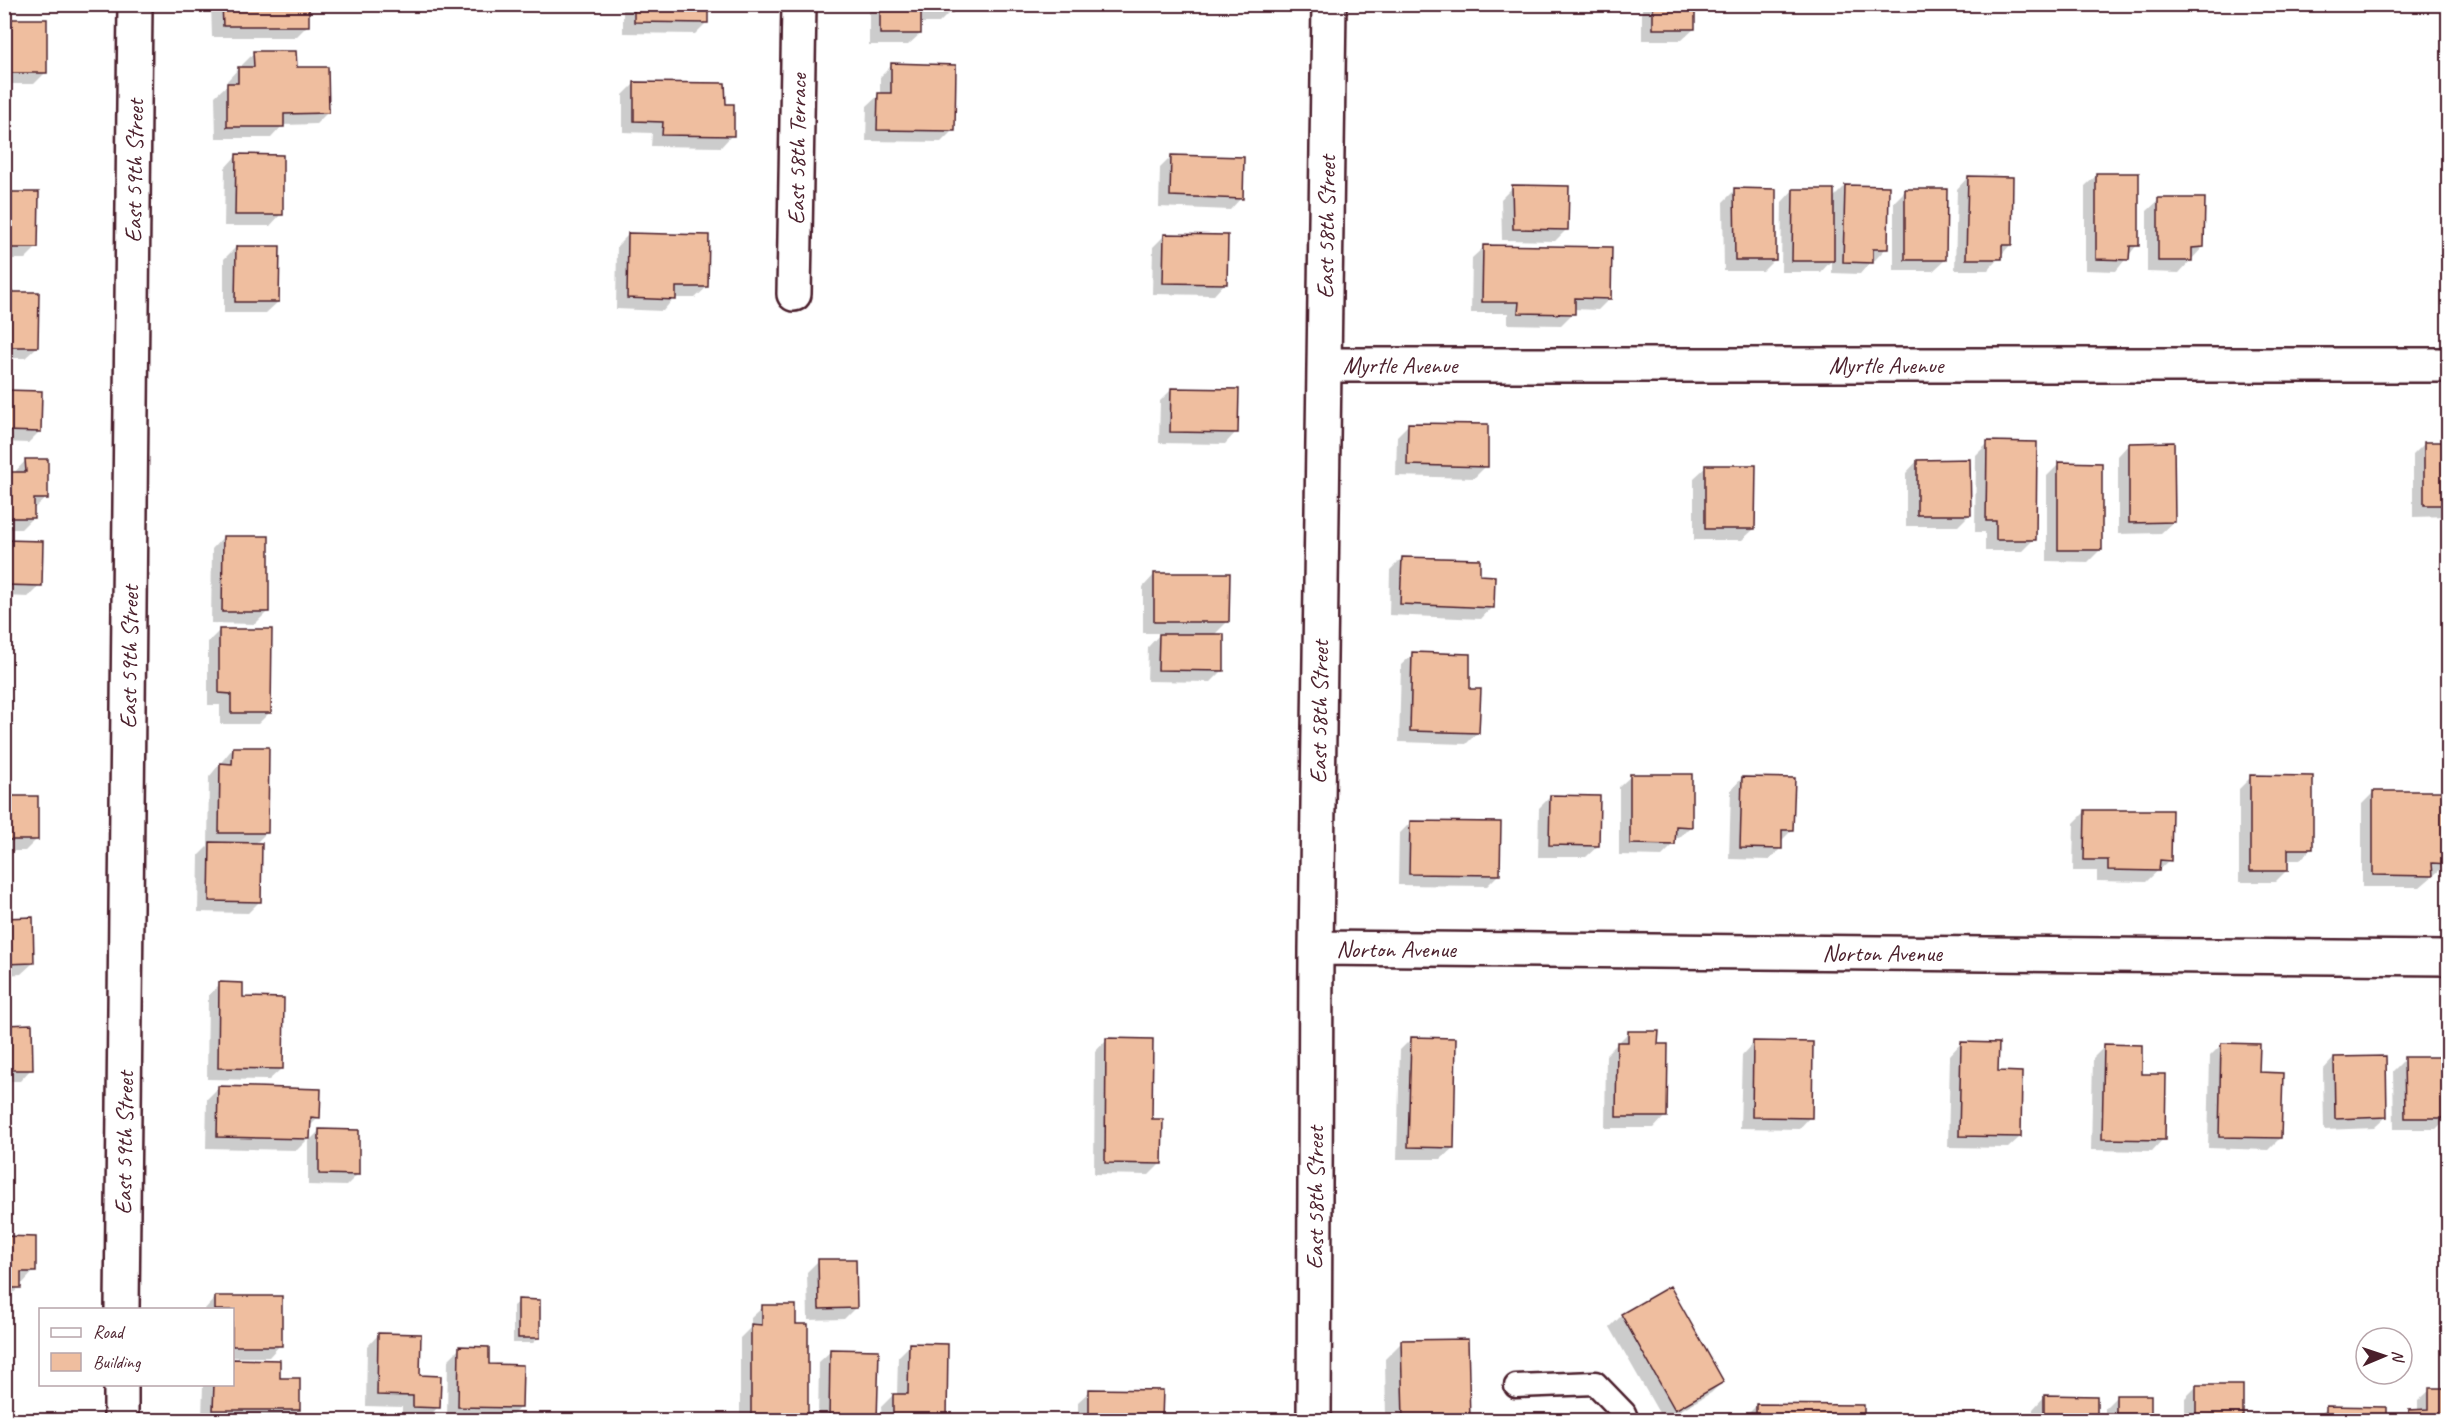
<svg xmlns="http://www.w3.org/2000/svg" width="2453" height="1425" viewBox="0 0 2453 1425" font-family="Caveat,sans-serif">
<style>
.shadow{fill:#0003}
.building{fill:#efbe9f;stroke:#4a1f2b;stroke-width:1.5}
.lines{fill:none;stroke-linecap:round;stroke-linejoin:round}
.lane-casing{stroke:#4a1f2b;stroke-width:27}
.street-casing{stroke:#4a1f2b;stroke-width:38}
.lane{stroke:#fff;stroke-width:22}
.street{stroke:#fff;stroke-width:33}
.labels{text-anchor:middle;stroke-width:5;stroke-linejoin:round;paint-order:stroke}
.street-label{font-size:24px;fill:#4a1f2b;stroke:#fff}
</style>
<rect width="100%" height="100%" fill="#fff"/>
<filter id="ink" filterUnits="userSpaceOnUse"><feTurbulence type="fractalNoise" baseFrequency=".0167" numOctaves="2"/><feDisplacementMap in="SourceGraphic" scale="12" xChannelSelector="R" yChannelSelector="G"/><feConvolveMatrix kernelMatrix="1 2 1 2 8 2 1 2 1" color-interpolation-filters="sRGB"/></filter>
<g filter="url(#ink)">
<path class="shadow" d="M4 4H26L4 6Z
M211 4H308V25L296 37H212Z
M623 4H707V22L695 34 623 33Z
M869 4H950V12L939 23H920V34L908 45H869Z
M1642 4H1694V29L1682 40H1642Z
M4 21 46 72 34 84H4Z
M254 53 295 69 328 112 316 124 283 125 271 138H216L215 96 227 85V81L238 69H242V65Z
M892 65 953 130 941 142 866 141 867 106 880 94V77Z
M635 83 724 105 732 135 721 147 651 146 652 133 623 132V95Z
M236 156 281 214 270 226H224L225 168Z
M1172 156 1241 198 1230 210 1159 207 1160 168Z
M2097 175 2137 245 2116 271 2085 270V186Z
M1968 177 2011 244 1988 270H1955L1957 189Z
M1845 186 1886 248 1875 260H1872L1860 274 1832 273V260L1821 272H1781L1782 202 1793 190 1832 199Z
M1513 187 1567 229 1555 241 1502 240 1501 199Z
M1735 190 1775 259 1763 271H1724L1723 202Z
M1906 190 1945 260 1933 271H1894V202Z
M4 194 37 247 25 259H4Z
M2159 200 2203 247 2179 273 2147 272V211Z
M628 235 707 287 695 298H674L663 311 616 309 617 246Z
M1165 235 1225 283 1214 295 1152 294 1153 247Z
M236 247 278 302 266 313H224V259Z
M1484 247 1610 298 1598 310 1573 309V313L1561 325 1507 324 1508 313H1471L1472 258Z
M4 293 37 347 25 358H4Z
M1172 389 1236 432 1225 444 1159 443 1160 401Z
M4 392 40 431 28 443 4 442Z
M1409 424 1486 466 1474 478 1396 476 1397 436Z
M1988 443 2034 539 2022 551H1985V532H1975L1976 455Z
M2129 444 2173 522 2161 533 2118 534V456Z
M2424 444H2448V516L2413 517V455Z
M26 460 46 498 32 510V518L21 529H4V473H14Z
M1917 461 1970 514 1958 526H1906V473Z
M2059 464 2100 550 2088 562 2047 561V476Z
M1706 467 1754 529 1742 540H1694V478Z
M223 537 267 612 255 624 211 623 212 549Z
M4 541 40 585 28 597 4 596Z
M1402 558 1478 577 1492 607 1481 619 1389 615 1390 570Z
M1154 575 1228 621 1213 636 1222 671 1211 682 1147 681 1148 647 1161 633H1143V587Z
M220 630 270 712 258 724H220V705H208V642Z
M1413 654 1468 691 1478 732 1466 744 1399 742 1401 665Z
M233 748 266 833 255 844 260 901 248 913 198 912 199 855 208 846 209 777Z
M1631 776 1691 826 1679 838H1674V844L1662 856 1619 855V787Z
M2251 777 2312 848 2300 860H2287V870L2275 882H2239V789Z
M1742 778 1792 830 1781 841V848L1769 860 1729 859 1731 790Z
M2374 792H2448V863L2420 887H2362V804Z
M1551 796 1598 846 1586 857H1538L1539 808Z
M4 798 36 840 25 851H4Z
M2086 811 2169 860 2146 882 2097 881V871H2073L2074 823Z
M1411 822 1498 875 1487 886 1398 885 1399 834Z
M4 919 33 963 21 974 4 975Z
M220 984 241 998 281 1069 269 1080 207 1079 208 996Z
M4 1026 31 1069 20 1081H4Z
M1629 1032 1657 1045 1665 1116 1654 1128H1605L1606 1055Z
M1412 1038 1453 1148 1441 1159H1397L1400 1050Z
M1106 1040 1150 1120 1161 1163 1149 1175 1094 1174 1095 1052Z
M1753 1043 1810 1117 1799 1129 1740 1128 1742 1055Z
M1961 1043 1997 1073 2020 1137 2008 1148 1948 1147 1950 1055Z
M2222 1044 2257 1074 2280 1138 2268 1150 2208 1148 2210 1056Z
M2105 1046 2141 1075 2163 1139 2152 1151 2091 1150 2093 1058Z
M2334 1058 2386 1117 2374 1128 2324 1130 2323 1070Z
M2405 1059 2448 1117 2436 1129H2394L2393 1071Z
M219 1087 319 1117 309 1127 308 1141V1139L297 1150 206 1148 207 1099Z
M320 1130 358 1174 346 1186 308 1185V1142Z
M4 1238 34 1271 23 1283H19V1287L8 1299H4Z
M819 1260 855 1308 844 1319 808 1320 807 1272Z
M216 1297H280V1345L269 1357H232V1310H204Z
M519 1301 538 1338 533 1343H513V1306Z
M763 1307 795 1326H807L806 1420H740V1338L751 1327V1318Z
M1622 1315 1722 1382 1711 1393 1663 1420 1610 1327Z
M378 1335 419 1377 438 1407 427 1419 402 1418V1407L366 1406 367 1347Z
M1467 1340 1469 1420H1386L1385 1359 1402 1342Z
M910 1345H947L946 1420H882L881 1407 893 1395H897L898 1357Z
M460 1348 487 1366 520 1407 509 1419 447 1418 448 1360Z
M831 1351 878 1352 876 1420H818L819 1362Z
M279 1380 298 1410 287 1420H202L203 1384H232Z
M2197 1386H2241V1420H2185V1398Z
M2448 1389V1420H2401L2410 1411H2418V1401L2430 1390Z
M1090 1391 1161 1392V1420H1078V1402Z
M2117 1396 2149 1418H2170V1420H2105V1408Z
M2044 1397H2095V1420H2033V1409Z
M1757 1405 1862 1406V1420H1745V1417Z
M2327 1408H2385V1420H2315Z"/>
<path class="building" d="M222 4H309V26H223Z
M634 4H708V23L634 22Z
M880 4H952V12H921V34H880Z
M1653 4H1695V29H1653Z
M4 19H47V73H4Z
M253 51H296L297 67H328L329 113 284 114V127H227V83H238V67H254Z
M891 63 956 65 955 131 877 130 878 93H891Z
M634 82 725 83 726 104H734V136L662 135 663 122 634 121Z
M236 154 283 155V215H235Z
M1171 155 1244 157 1243 199 1170 196Z
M2096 173H2139V246H2130L2129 260 2096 259Z
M1968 176 2013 177 2012 245H2002V259H1966Z
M1512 185 1569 186 1568 230 1513 229Z
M1845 185 1889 186 1888 249H1873V263L1843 262Z
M1734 188 1776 189V260H1735Z
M1793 189H1834V261H1792Z
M1905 189H1947L1946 260H1905Z
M4 192H39L38 248H4Z
M2158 198H2205L2204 247 2192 248V261H2158Z
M628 233 709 235 708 287H676V300L627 298Z
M1164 234 1228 235 1227 284 1163 283Z
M1483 245 1612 247 1611 299 1575 298V314L1518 313 1519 302H1482Z
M236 246H280L279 302H235Z
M4 292H39L38 347H4Z
M1171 388 1239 389 1238 433 1170 432Z
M4 390 42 391 41 432 4 431Z
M1408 423 1488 424V467L1407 465Z
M1987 441 2037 442 2036 540H1996V521H1986Z
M2174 442 2175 522 2129 523V443Z
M2424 442H2448V505H2424Z
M25 459H48V499H34V518H4V472H26Z
M1970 459 1971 515H1917V460Z
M2058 462 2102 463V550H2058Z
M1705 465H1756L1755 529H1705Z
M223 536H269V612H222Z
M4 540 43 541 42 586 4 585Z
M1402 557 1480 559V575L1495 576 1494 608 1400 604Z
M1154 573H1230L1229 622H1154Z
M219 629H272L271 713H231V694L219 693Z
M1159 634H1224V671L1158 670Z
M1412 652 1470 654V689H1481L1479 733 1410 731Z
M233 747H269L268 833H219L220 763 232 764Z
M1630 774H1692V827L1676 826 1675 845 1630 844Z
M2250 775 2313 776V849H2288V871H2250Z
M1742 777 1795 778 1793 830H1782V849L1740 848Z
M2373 791H2448V864L2432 863 2433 876 2373 875Z
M1550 795 1600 796 1599 846 1549 845Z
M4 796H38V840H4Z
M2085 810H2172L2171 861 2160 860 2159 871 2108 870V860H2084Z
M1410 821 1501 822 1500 875 1409 874Z
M210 842 262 843 261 902 209 901Z
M33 917 34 963 4 964V918Z
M219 982 243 983V997L284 998 283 1069 218 1068Z
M32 1024 33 1070H4V1025Z
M1628 1031H1659L1658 1044H1668L1667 1117H1616L1617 1042H1628Z
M1411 1037 1456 1038 1454 1148 1408 1147Z
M1106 1038 1153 1039 1152 1119H1163L1162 1164 1105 1163Z
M1753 1041 1813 1042 1812 1118 1752 1117Z
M1961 1042 1999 1043 1998 1071 2022 1072 2021 1137 1959 1136Z
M2221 1043 2260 1044 2259 1072 2283 1073 2281 1138 2219 1137Z
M2104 1044 2142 1045V1074H2166L2165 1140 2102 1139Z
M2386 1056 2387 1117 2335 1119 2334 1057Z
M2404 1057H2448V1118H2405Z
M218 1086 321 1089 320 1118 311 1117 310 1139 217 1137Z
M319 1129 359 1130V1175L319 1174Z
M4 1236 36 1237V1272H21V1288H4Z
M818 1259H856L857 1308 819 1309Z
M1670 1286 1724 1382 1675 1410 1621 1314Z
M215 1296H282V1346H232V1310H215Z
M518 1299 540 1300V1338H518Z
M762 1305H796V1324H808V1420H751V1324L762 1325Z
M378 1333 421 1334 420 1375 441 1376 440 1408 413 1407V1396L377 1395Z
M1468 1339 1470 1420H1403L1401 1340Z
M909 1343 948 1344 947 1420H893V1394H908Z
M459 1346 489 1347V1364L523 1365 522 1408 458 1407Z
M830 1349 879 1350 877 1420H829Z
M232 1359 280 1360V1378H300V1410H213L214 1384H232Z
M2196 1385H2243V1420H2196Z
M2429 1388H2448V1420H2410L2409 1410 2429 1409Z
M1089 1389 1163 1390 1162 1420H1089Z
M2044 1395 2097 1396V1420H2044Z
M2116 1395H2151V1417L2172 1416V1420H2116Z
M1756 1404 1864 1405V1420H1756Z
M2326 1406 2386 1407V1420H2326Z"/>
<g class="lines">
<g class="lane-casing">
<path id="lane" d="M1516 1386 1595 1383 1624 1413 1627 1420"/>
</g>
<g class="street-casing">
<path id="street" d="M794 294 799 4
M1324 365H2448
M1316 948 2448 958
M122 1310 135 4
M121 1420V1384
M1314 1420 1316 948 1329 4"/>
</g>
<use href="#lane" class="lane"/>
<use href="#street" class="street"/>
</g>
</g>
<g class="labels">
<g class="street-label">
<text transform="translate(797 149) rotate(-89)" y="8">East 58th Terrace</text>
<text transform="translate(134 171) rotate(-89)" y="8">East 59th Street</text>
<text transform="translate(1326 227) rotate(-89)" y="8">East 58th Street</text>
<text x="1400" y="373">Myrtle Avenue</text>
<text x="1886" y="373">Myrtle Avenue</text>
<text transform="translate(129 657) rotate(-89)" y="8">East 59th Street</text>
<text transform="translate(1319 712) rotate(-89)" y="8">East 58th Street</text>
<text x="1396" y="957">Norton Avenue</text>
<text x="1882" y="961">Norton Avenue</text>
<text transform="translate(124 1143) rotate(-89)" y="8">East 59th Street</text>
<text transform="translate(1315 1198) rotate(-90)" y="8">East 58th Street</text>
</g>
</g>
<rect width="2453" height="1425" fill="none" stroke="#fff" stroke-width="24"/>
<rect x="12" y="12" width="2429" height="1401" fill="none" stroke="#4a1f2b" stroke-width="2" filter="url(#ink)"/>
<rect x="39" y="1308" width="195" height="78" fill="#ffffff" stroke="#b7a5aa" stroke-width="1.5"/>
<rect x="51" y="1328" width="30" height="9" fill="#ffffff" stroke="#b7a5aa" stroke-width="1.5"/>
<text x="93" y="1338" font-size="18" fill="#4a1f2b">Road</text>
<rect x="51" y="1353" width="30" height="18" fill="#efbe9f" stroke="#b7a5aa" stroke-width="1.5"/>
<text x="93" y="1368" font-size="18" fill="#4a1f2b">Building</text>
<g transform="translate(2384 1356) rotate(88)"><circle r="28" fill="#ffffff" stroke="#b7a5aa" stroke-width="1.5"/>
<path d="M0-4.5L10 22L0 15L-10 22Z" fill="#4a1f2b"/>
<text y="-9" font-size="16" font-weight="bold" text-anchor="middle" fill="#4a1f2b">N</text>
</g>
</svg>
